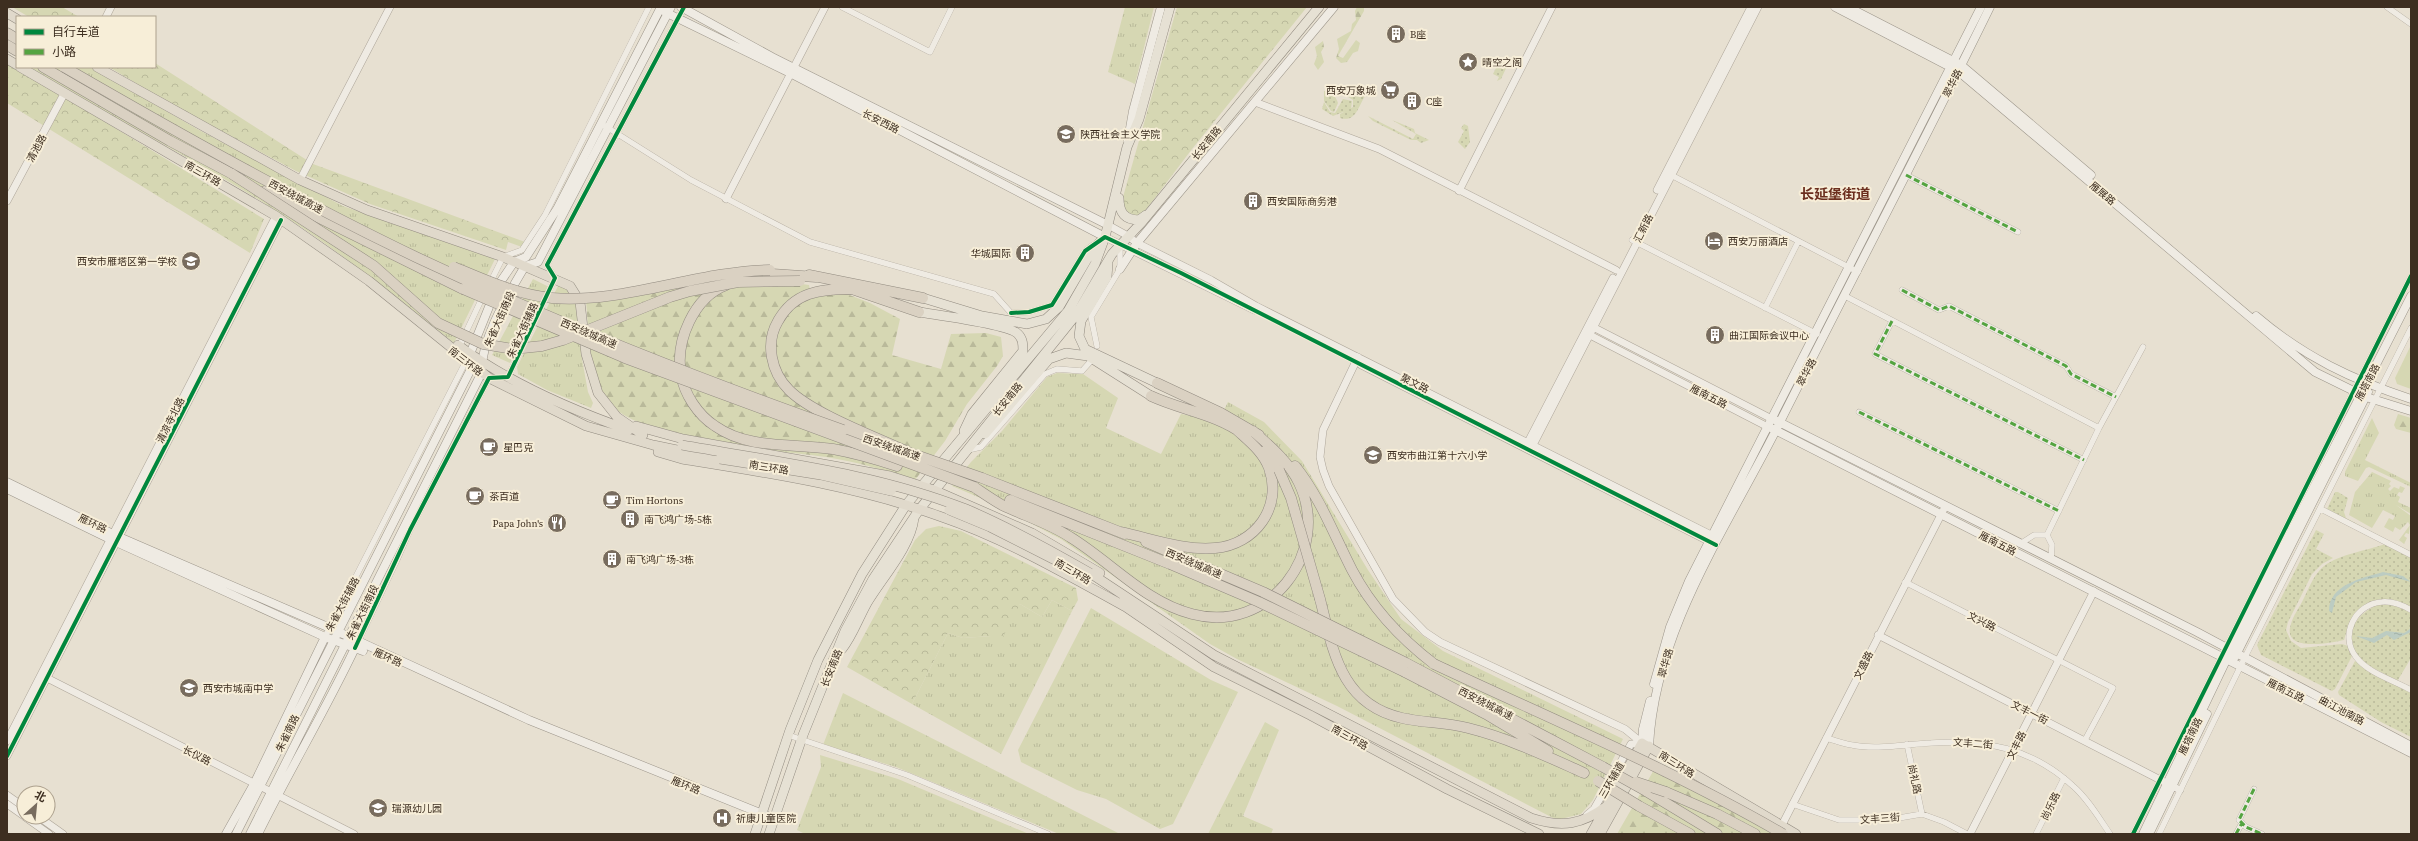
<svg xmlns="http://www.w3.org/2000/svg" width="2418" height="841" viewBox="0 0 2418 841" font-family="'Source Serif 4','Noto Sans SC',serif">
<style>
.grass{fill:url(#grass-tufts)}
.forest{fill:url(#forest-firs)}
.park{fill:url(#park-crowns)}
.garden{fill:url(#garden-dots)}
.pitch{fill:#d6d7b3}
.water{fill:url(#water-ripples)}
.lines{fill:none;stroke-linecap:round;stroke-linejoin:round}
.minor-casing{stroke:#ada599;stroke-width:6}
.tertiary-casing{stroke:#ada599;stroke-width:8}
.secondary-casing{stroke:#9c958a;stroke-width:9}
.primary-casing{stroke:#928b80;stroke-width:10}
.trunk-casing{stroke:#928b80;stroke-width:10}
.motorway-casing{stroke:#928b80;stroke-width:11}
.minor{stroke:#efebe3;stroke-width:5.5}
.tertiary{stroke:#efebe3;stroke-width:7}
.secondary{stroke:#efebe3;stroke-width:8}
.primary{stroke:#e6e1d4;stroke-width:9}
.trunk{stroke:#e0d9cb;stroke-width:9}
.motorway{stroke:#dad1c2;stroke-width:10}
.trunk-bridge-casing{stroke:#928b80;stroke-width:10;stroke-linecap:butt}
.motorway-bridge-casing{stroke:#928b80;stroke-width:11;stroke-linecap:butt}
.trunk-bridge{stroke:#e0d9cb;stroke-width:9}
.motorway-bridge{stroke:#dad1c2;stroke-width:10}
.quiet{stroke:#54a441;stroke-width:3;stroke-dasharray:6 3;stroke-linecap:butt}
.cycleway-casing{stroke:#f7eed8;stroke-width:6}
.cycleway{stroke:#00873e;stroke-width:4}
.labels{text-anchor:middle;stroke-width:4;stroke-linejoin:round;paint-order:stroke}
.poi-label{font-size:10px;fill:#3d2e20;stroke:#f7eed8;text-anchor:start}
.street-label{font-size:10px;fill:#3d2e20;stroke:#f7eed8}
.district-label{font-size:14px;font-weight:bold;fill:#6b2e1e;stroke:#f7eed8}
</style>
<defs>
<pattern id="grass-tufts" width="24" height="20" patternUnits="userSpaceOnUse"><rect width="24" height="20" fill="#d6d7b3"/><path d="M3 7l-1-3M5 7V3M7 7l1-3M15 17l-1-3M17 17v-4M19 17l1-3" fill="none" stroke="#b9b99a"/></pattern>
<pattern id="forest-firs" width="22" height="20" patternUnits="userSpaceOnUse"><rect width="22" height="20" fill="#d6d7b3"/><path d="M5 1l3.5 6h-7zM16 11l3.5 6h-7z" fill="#b9b99a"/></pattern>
<pattern id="park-crowns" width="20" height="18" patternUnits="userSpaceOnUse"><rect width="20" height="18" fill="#d6d7b3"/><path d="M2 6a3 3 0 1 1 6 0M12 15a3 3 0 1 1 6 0" fill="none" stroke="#b9b99a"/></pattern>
<pattern id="garden-dots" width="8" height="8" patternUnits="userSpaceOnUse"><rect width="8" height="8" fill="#d6d7b3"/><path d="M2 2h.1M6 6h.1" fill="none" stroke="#b9b99a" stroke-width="1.8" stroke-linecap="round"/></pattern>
<pattern id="water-ripples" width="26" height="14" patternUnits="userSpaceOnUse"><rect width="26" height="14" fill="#bcccc2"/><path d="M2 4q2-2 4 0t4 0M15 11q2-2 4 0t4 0" fill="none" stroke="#a2b0a6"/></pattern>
</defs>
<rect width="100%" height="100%" fill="#e7e0d1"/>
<path class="grass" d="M1125 7H1154L1135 84 1108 72Z
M29 67H90L199 130 343 206 495 259 454 343C393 294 333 246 267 205 190 156 107 116 29 67Z
M533 279 549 287 510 363 492 355Z
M558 286 569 289 580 312 582 359 588 392 593 403 591 408 547 390 518 374 517 367Z
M1057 373 1083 374 1118 398 1106 428 1161 454 1181 414 1203 418 1217 424 1228 402 1264 422 1302 461 1368 570 1401 619 1443 651 1623 739 1593 800 1581 814 1557 820 1337 706 1237 659 1210 644 1061 539 990 502 952 486 971 462 1002 431 1047 377Z
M2372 418 2379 433 2365 460 2411 483V487L2369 467 2366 468 2358 481 2345 476V472Z
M2372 472 2391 481 2389 484 2391 486 2388 489 2390 491 2394 487 2399 489 2400 486 2405 488 2402 493 2399 492 2397 495 2400 497 2398 502 2411 508V514L2396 505 2411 516 2409 534 2406 533 2404 536 2407 538 2404 544 2399 540 2410 525 2408 522 2400 530 2395 527 2393 532 2384 527 2389 518 2393 520 2395 516 2383 510 2372 528 2349 515 2355 492Z
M1052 600 1072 611 1001 754 912 704 948 633 963 638 991 636 1020 604 1042 617Z
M1091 608 1211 680 1238 692 1173 824 1160 829 1106 799 1077 790 1021 762 1018 750Z
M843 693 1120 834H1059L896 767 823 745Z
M1265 722 1279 730 1243 816 1273 829 1271 834H1208Z
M820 755 898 779 1029 834H805L797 830 821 767Z"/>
<path class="forest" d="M1357 7H1364V11L1338 56 1343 58 1356 40 1360 43 1358 51 1353 53 1347 62 1341 63 1336 58 1339 49 1337 39 1351 31 1352 24 1356 20 1355 11Z
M1323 41 1324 47 1321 52 1324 62 1318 70 1314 64 1317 56 1315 47Z
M733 274 809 285 811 295 842 292 870 303 900 319 892 355 941 369 951 334 986 333 1001 337 1003 356 997 366 967 404 945 441 915 480C886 470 856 462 826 457 773 449 633 443 603 396 587 370 589 330 586 301Z
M2398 414 2411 418V433L2396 429 2394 425Z
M1665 765 1776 834H1617L1655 768Z"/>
<path class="park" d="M12 7H62L79 17H29Z
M1177 7H1307L1192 149 1142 215 1139 218 1129 216 1121 204Z
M7 62 264 219 250 253 7 103Z
M155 63 313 164 525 242 522 247 508 242 506 250 370 204 296 171 167 102 109 67H155Z
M939 526 961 531 1076 588 1078 600 1072 611 1052 600 1042 617 1020 604 1001 641 991 636 963 638 948 633 912 704 847 667 915 540 926 529Z"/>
<path class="garden" d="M1497 57 1507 62 1509 60V62L1501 79 1497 81 1499 77 1493 74 1497 66 1494 65 1496 61 1492 59Z
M1360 90 1366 95C1358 105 1357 123 1340 118V114L1353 107V100L1348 97 1357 96Z
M1324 91C1331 91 1336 96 1338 103L1334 112 1331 111 1324 101Z
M1343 99 1352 101 1351 109 1333 116 1322 109 1324 102 1330 112 1335 113Z
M1368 116 1413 139 1416 134 1392 120 1414 129 1415 133 1429 140 1421 143 1417 140H1411L1373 121Z
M1464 124 1468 126 1470 142 1465 149 1458 142 1464 131 1461 128Z
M2335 492H2338L2348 498 2344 512 2346 518 2411 553 2327 509Z
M2316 530 2324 534 2316 549 2333 558 2322 564 2312 574 2288 622 2286 630 2291 641 2301 648 2342 644 2348 646 2352 656 2335 689 2332 691 2261 655 2257 645Z
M2385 544 2411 557V608L2406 605 2369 603 2347 630 2344 640C2330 643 2281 653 2291 624 2293 616 2299 608 2303 600 2309 588 2314 574 2324 566 2340 554 2366 551 2385 544Z
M2379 604 2393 605 2411 612V658L2398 680C2392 679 2385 674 2379 671 2342 653 2341 621 2379 604Z
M2355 661 2411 692V737L2381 722 2339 695 2338 692Z"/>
<path class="pitch" d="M2411 345V389L2397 384 2395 378Z"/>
<path class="water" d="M2383 572 2403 576 2411 582 2386 575 2356 582 2336 597 2332 613 2329 611C2329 584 2363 578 2383 572Z
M2410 629 2411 632 2394 640 2387 635 2374 643 2356 636 2372 638 2386 631 2404 633Z"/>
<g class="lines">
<g class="minor-casing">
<path id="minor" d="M842 7 930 52 952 7
M2387 7 2411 24
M605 126 691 180 810 242 994 294 1011 313
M1671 175 1858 272
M1906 175 2018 232
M1632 240 1817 334
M490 283 503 257 522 250 545 215 649 7
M1902 290 1939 310 1949 306 2066 366 2071 374 2116 397
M1845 296 2099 428
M1765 308 1798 242
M1011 313 1029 312 1052 305 1085 251 1093 245
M1892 321 1875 354 2084 460
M1097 346 1091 317 1120 269V245
M459 347 483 296
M506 377H508L555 278 547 265 684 7
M1859 412 2059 511
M968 450 981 447 1045 374 1057 369 1082 371 1090 362
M2321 509 2411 555
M2020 544 2034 535H2047
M2051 559 2052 545 2047 535 2099 428 2143 347
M1905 582 2113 688 2085 740
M2411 610C2402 605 2392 601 2382 602 2355 604 2339 635 2356 657 2368 673 2393 680 2411 690
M325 637 466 361 465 358
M357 644 397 560 410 530 489 378H491
M788 735 907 775 1048 834
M1826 738C1834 740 1843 744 1852 745 1877 750 1905 744 1931 743 1985 739 2032 748 2073 786 2088 799 2099 818 2110 834
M1907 744 1922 814
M2254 789 2239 820 2246 827 2262 834
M1792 804 1839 820H1887L1922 814 1944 822 1967 834
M2036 834 2064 778
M2133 834 2411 276
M2159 834 2245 657 2411 328
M2236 834 2242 823"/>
</g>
<g class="tertiary-casing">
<path id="tertiary" d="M106 17 111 7
M1255 102 1379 149 1616 270
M300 180 390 7
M1657 190 1751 7
M1459 191 1552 7
M726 199 825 7
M7 201 64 94
M1108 225 1128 236 1137 243 1211 280 1256 306 1717 538
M1105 237 1254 310
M1589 325 1770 418
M1586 333 1766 426
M1358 357 1323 430 1320 457 1323 470 1329 486 1393 599 1425 632 1440 642 1625 729 1642 743
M1361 365 1714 544
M1526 446 1613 278
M1531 449 1758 7
M1878 635 2180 790
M43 676 354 834
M7 741 276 216
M7 756 281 220
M7 795 24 807
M7 804 24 816
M1587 815 1594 809 1631 744 1642 743
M25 817 49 834
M39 817 63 834
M1782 825 1945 507
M1970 834 2094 591"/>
</g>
<g class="secondary-casing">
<path id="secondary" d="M681 7 772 57 1108 225
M1835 7 1958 71 2315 372 2366 397 2411 411
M1848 7 1961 65 2091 175
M665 12 790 73 1105 237
M1128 140 1133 111 1161 7
M1120 269 1137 243 1334 7
M2256 316C2304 357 2353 380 2411 399
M1775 420 2197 632 2411 746
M1771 428 2411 753
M7 482 119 537 330 628 529 720 775 819
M7 489 116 542 325 637 363 651
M2235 657 2368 392
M1654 684 1670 627 1689 581 1981 7
M1642 743 1643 729 1650 701
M1649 746C1655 631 1724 532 1775 432 1846 290 1920 150 1990 7
M2151 830 2207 714
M226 834 254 784 325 637
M236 834 472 367 470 354 497 287 514 262 526 257 557 209 661 7
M250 834 481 374C482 336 507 297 525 266L538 262 671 7
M258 834C289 771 325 711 355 648
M2143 834 2231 650 2411 296"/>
</g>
<g class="primary-casing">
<path id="primary" d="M1119 198C1119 212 1124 220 1139 220L1146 215
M1108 263 1107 277 1081 321 1079 336 1085 349 1157 383
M923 298 982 316 1027 324 1046 319 1059 307 1093 249 1101 241
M919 312C936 315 1009 324 1018 334 1023 339 1023 345 1023 351L972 414 964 431
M985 434 1049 359 1066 353 1088 356 1151 396
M842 649C853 635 858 619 867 603 882 578 911 546 914 518
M755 834 790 730 818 660 862 574 906 505 1068 311 1095 264 1105 237 1127 147 1139 119 1170 7
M769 834 803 735 845 631 873 579 919 510 1076 315 1112 254 1142 222 1319 7"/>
</g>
<g class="trunk-casing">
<path id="trunk" d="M7 13 17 19
M7 59 17 65
M20 67 276 216 369 281 489 378 586 426 653 445 720 459
M97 67 300 180 367 210 503 257 570 286 580 302 586 354 598 393 617 417 643 435
M458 345C509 383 569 409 629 430
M636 426 683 439 890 476 934 490 1032 533 1100 573
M658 452 682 459C769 473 856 486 939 516 1004 538 1064 573 1124 606
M1090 573 1214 655 1531 818C1562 828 1582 825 1608 805
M1120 603 1214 667 1310 715 1447 789 1539 834
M1591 834 1642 743 1796 834
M1600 834 1649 746"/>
</g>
<g class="motorway-casing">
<path id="motorway" d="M7 33 17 39
M7 45 17 51
M43 67 170 141 240 178
M265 191 463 289
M760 273 816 277
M809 275 923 298
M726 285C694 297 675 341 681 374 684 394 698 415 715 426 749 450 793 443 833 449 855 453 876 459 897 466
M849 288 919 312
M851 289C820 289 794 292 778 321 765 343 771 372 789 390 813 414 878 438 910 453
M1157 383 1221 413 1259 435
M1151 396C1181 410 1216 414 1243 434
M843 430 865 438
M1265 451 1279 470
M1295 466C1320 497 1334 535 1352 570 1372 608 1400 638 1434 664
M982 478 1125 534
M974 487C983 493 993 500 1002 505 1025 516 1049 523 1070 537 1111 562 1145 602 1192 614 1269 635 1332 552 1299 483 1289 462 1270 446 1253 431
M1010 500 1170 564
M1120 532C1150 538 1184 551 1215 548 1255 545 1283 507 1269 468 1263 452 1250 442 1238 431
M1146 542 1181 557
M1320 599C1333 650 1340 704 1402 718 1423 723 1446 722 1468 728 1508 738 1546 756 1584 773
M1406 663 1603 767
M1405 672 1486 714 1548 751
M1646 791 1717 834
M1666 792 1717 814 1755 834
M1639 806 1690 834"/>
</g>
<use href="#minor" class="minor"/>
<use href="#tertiary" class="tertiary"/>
<use href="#secondary" class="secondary"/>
<use href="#primary" class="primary"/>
<use href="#trunk" class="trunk"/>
<use href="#motorway" class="motorway"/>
<g class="trunk-bridge-casing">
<path id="trunk-bridge" d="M682 445C777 462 875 473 966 509 1009 527 1050 550 1090 573
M720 459 821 475 891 491
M949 510 990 527 1055 560"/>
</g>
<g class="motorway-bridge-casing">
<path id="motorway-bridge" d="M64 67C180 134 297 200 418 258 556 323 699 379 843 430
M232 174 374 266 438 323 483 344 513 349 542 346 563 340 670 297 690 291 738 282 800 281
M454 267C485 280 518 295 552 298 622 304 698 271 770 270
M463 289 625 358 974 487
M910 453 982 478
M1279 470 1291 498 1320 599
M1181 557 1263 592 1406 663
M1170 564 1259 602 1405 672
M1434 664C1551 719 1671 769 1783 834
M1603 767 1646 791
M1598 781 1639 806
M1636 782 1666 792"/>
</g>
<use href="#trunk-bridge" class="trunk-bridge"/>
<use href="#motorway-bridge" class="motorway-bridge"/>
<path class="quiet" d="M1906 175 2018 232
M1902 290 1939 310 1949 306 2066 366 2071 374 2116 397
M1892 321 1875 354 2084 460
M1859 412 2059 511
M2254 789 2239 820 2246 827 2262 834
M2236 834 2242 823"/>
<g class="cycleway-casing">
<path id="cycleway" d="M1011 313 1029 312 1052 305 1085 251 1105 237 1181 273 1716 545
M355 648 410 530 489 378 508 377 555 278 547 265 684 7
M7 756 281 220
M2133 834 2411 276"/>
</g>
<use href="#cycleway" class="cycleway"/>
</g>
<defs>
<g id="building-disc" transform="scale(1)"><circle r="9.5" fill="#786c5e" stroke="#f7eed8"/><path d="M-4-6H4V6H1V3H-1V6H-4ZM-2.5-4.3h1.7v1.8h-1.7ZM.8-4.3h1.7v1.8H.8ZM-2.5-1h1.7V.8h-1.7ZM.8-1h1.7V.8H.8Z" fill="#fff"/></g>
<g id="sight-disc" transform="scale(1)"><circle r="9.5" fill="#786c5e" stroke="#f7eed8"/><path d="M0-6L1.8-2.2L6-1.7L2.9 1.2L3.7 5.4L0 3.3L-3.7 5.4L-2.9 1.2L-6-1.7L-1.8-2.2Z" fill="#fff"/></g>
<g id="supermarket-disc" transform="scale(1)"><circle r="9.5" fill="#786c5e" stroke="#f7eed8"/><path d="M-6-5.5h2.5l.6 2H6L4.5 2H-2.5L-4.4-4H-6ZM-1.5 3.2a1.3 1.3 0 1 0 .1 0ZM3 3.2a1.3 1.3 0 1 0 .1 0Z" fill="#fff"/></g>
<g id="school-disc" transform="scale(1)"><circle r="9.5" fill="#786c5e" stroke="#f7eed8"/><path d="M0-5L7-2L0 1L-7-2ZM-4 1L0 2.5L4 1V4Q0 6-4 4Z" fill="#fff"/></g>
<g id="hotel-disc" transform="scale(1)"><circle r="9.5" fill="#786c5e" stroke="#f7eed8"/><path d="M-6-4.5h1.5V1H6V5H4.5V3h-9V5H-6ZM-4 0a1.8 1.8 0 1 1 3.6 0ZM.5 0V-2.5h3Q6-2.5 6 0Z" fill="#fff"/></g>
<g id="cafe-disc" transform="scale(1)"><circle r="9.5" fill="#786c5e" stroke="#f7eed8"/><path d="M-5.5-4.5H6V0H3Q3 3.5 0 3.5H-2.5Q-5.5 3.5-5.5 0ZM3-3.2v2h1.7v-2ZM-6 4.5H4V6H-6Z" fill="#fff"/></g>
<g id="restaurant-disc" transform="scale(1)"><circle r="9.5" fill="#786c5e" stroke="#f7eed8"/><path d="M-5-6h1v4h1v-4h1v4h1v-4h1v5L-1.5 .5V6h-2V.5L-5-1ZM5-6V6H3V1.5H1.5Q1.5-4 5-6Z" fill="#fff"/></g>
<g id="hospital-disc" transform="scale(1)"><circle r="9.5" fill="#786c5e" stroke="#f7eed8"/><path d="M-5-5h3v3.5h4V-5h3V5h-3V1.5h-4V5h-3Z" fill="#fff"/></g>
</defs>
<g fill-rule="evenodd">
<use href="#building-disc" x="1396" y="34"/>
<use href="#sight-disc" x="1468" y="62"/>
<use href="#supermarket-disc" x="1390" y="90"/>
<use href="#building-disc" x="1412" y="101"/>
<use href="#school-disc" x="1066" y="134"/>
<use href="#building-disc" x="1253" y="201"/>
<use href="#hotel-disc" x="1714" y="241"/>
<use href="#building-disc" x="1025" y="253"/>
<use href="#school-disc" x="191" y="261"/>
<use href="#building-disc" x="1715" y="335"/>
<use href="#cafe-disc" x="489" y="447"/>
<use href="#school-disc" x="1373" y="455"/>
<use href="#cafe-disc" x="475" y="496"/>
<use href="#cafe-disc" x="612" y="500"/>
<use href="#building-disc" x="630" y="519"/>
<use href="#restaurant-disc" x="557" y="523"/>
<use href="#building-disc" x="612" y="559"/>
<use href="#school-disc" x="189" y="688"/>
<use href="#school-disc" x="378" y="808"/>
<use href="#hospital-disc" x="722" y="818"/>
</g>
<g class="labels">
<g class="poi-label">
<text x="1410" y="38">B座</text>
<text x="1482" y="66">晴空之阁</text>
<text x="1376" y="94" text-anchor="end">西安万象城</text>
<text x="1426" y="105">C座</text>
<text x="1080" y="138">陕西社会主义学院</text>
<text x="1267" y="205">西安国际商务港</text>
<text x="1728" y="245">西安万丽酒店</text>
<text x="1011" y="257" text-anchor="end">华城国际</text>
<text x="177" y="265" text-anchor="end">西安市雁塔区第一学校</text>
<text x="1729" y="339">曲江国际会议中心</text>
<text x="503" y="451">星巴克</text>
<text x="1387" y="459">西安市曲江第十六小学</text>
<text x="489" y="500">茶百道</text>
<text x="626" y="504">Tim Hortons</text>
<text x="644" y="523">南飞鸿广场-5栋</text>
<text x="543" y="527" text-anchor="end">Papa John's</text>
<text x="626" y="563">南飞鸿广场-3栋</text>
<text x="203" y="692">西安市城南中学</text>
<text x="392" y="812">瑞源幼儿园</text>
<text x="736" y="822">祈康儿童医院</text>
</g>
<g class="street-label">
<text transform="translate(1952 83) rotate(-63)" y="4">翠华路</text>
<text transform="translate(881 121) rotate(27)" y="4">长安西路</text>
<text transform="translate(1206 143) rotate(-51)" y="4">长安南路</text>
<text transform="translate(36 148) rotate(-62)" y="4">清池路</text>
<text transform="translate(203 173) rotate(30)" y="4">南三环路</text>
<text transform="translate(2103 193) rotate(40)" y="4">雁展路</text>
<text transform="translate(296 196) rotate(28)" y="4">西安绕城高速</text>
<text transform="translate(1643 228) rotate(-63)" y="4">汇新路</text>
<text transform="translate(499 319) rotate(-66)" y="4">朱雀大街南段</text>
<text transform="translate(522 330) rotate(-65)" y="4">朱雀大街辅路</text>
<text transform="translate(589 333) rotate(23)" y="4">西安绕城高速</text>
<text transform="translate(466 361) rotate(38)" y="4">南三环路</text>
<text transform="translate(1806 372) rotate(-62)" y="4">翠华路</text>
<text transform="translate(2367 382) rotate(-62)" y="4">雁塔南路</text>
<text transform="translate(1415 383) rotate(27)" y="4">聚文路</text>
<text transform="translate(1709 396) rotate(27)" y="4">雁南五路</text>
<text transform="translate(1007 399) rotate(-51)" y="4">长安南路</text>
<text transform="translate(170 420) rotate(-63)" y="4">清凉寺北路</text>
<text transform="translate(892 447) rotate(19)" y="4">西安绕城高速</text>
<text transform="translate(769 467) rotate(9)" y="4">南三环路</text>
<text transform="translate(93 523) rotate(25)" y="4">雁环路</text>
<text transform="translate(1998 543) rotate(27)" y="4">雁南五路</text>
<text transform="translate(1194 563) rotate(23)" y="4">西安绕城高速</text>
<text transform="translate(1073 571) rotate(31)" y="4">南三环路</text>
<text transform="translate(342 604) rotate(-62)" y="4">朱雀大街辅路</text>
<text transform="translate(362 612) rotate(-64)" y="4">朱雀大街南段</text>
<text transform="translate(1982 621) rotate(27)" y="4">文兴路</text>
<text transform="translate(388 657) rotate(24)" y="4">雁环路</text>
<text transform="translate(1665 663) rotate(-74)" y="4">翠华路</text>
<text transform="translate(1863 665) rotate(-63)" y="4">文盛路</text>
<text transform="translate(831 668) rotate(-68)" y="4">长安南路</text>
<text transform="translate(2286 690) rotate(26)" y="4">雁南五路</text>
<text transform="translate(1486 703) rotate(27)" y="4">西安绕城高速</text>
<text transform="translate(2342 710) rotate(28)" y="4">曲江池南路</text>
<text transform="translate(2030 712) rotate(27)" y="4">文丰一街</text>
<text transform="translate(287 733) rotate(-64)" y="4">朱雀南路</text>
<text transform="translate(2190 736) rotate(-64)" y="4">雁塔南路</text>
<text transform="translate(1350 737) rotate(29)" y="4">南三环路</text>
<text transform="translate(1973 743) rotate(4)" y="4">文丰二街</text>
<text transform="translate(2016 745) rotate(-63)" y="4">文丰路</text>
<text transform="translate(197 755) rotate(27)" y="4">长仪路</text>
<text transform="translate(1677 764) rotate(32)" y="4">南三环路</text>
<text transform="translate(1915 779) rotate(78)" y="4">尚礼路</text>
<text transform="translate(1611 780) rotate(-60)" y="4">三环辅道</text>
<text transform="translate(686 785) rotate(22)" y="4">雁环路</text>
<text transform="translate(2050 806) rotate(-64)" y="4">尚乐路</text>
<text transform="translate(1880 818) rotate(-4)" y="4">文丰三街</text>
</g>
<g class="district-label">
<text x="1835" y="199">长延堡街道</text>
</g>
</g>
<rect width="2418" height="841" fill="none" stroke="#3d2e20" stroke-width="16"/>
<rect x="16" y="16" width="140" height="52" fill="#f7eed8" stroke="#ada18e"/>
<rect x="24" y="29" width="20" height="6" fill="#00873e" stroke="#ada18e"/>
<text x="52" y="36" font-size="12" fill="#3d2e20">自行车道</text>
<rect x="24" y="49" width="20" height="6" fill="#54a441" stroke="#ada18e"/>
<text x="52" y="56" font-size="12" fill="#3d2e20">小路</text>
<g transform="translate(36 805) rotate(27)"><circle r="19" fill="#f7eed8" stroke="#ada18e"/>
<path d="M0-3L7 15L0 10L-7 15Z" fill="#786c5e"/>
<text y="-6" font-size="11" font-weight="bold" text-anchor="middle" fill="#3d2e20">北</text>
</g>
</svg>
